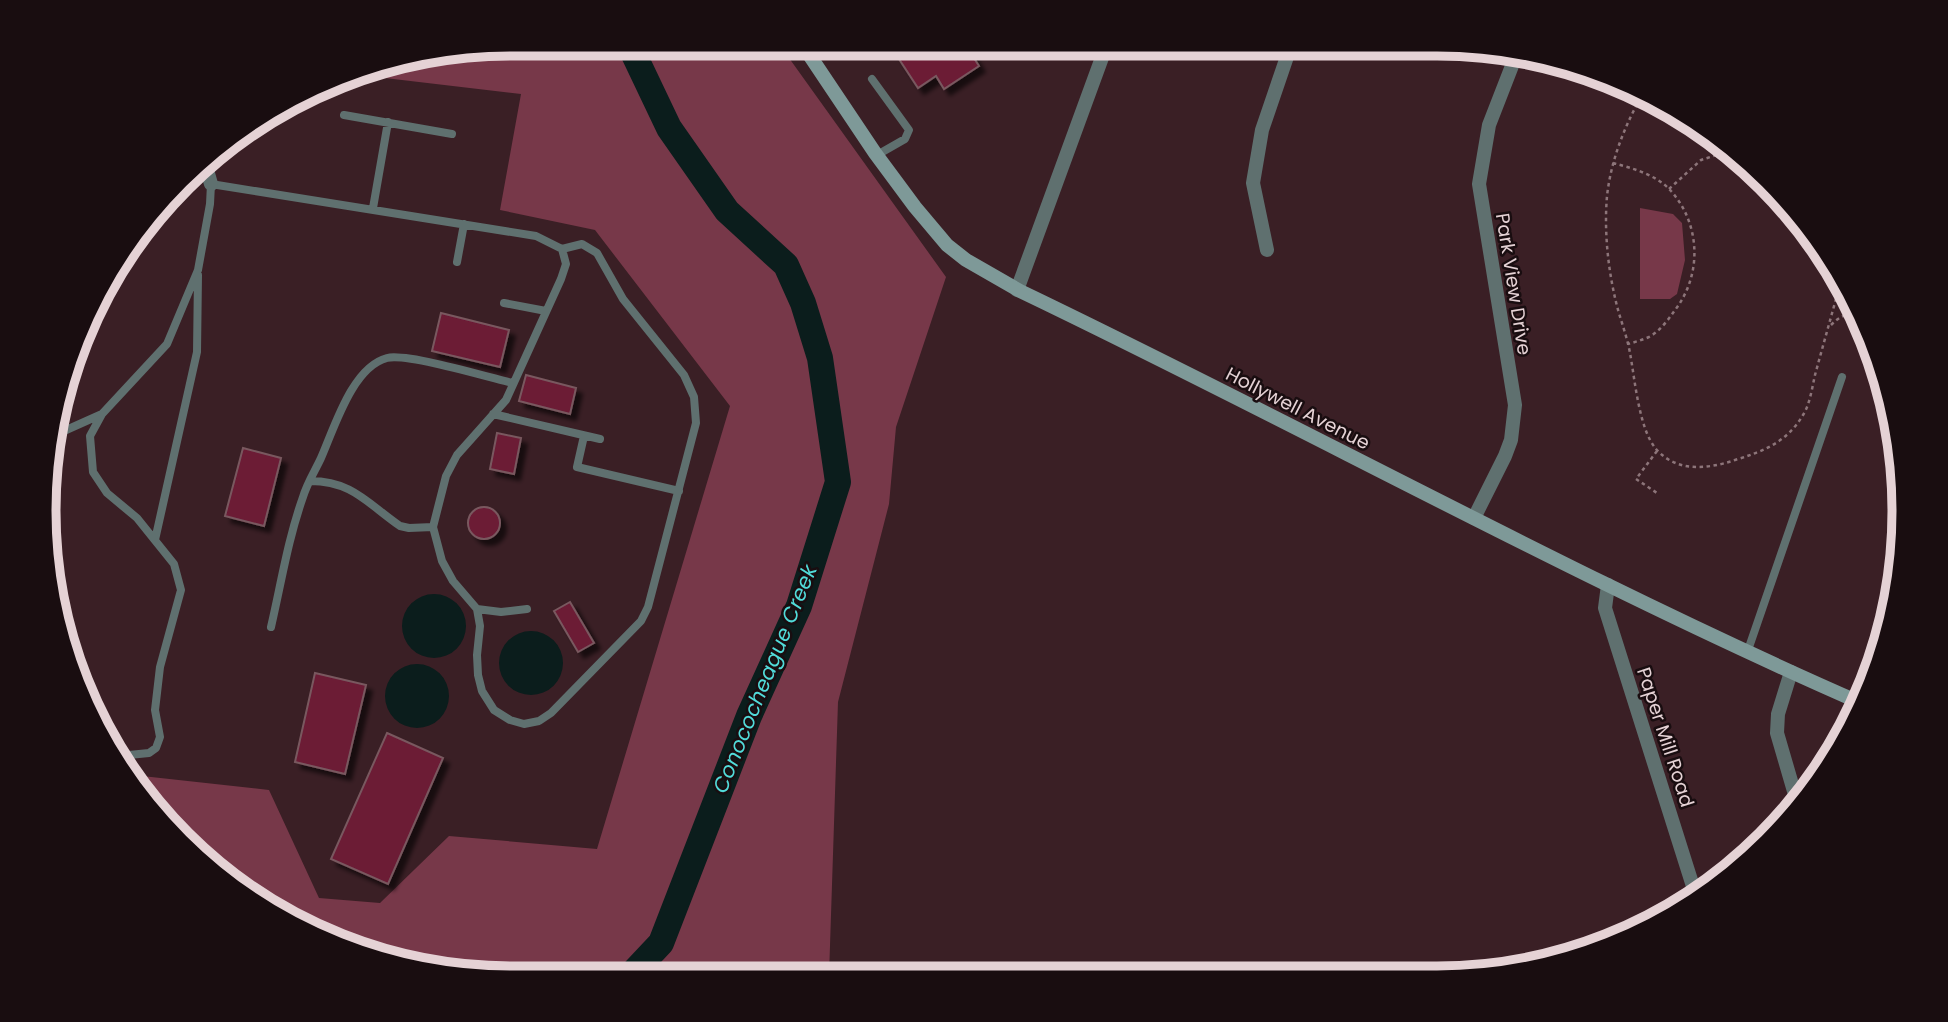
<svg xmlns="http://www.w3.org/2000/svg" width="1948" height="1022" viewBox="0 0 1948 1022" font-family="Poppins,sans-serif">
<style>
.green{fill:#773849}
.water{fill:#0b1d1c}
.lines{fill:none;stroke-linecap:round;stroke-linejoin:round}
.river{stroke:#0b1d1c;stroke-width:26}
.building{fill:#6c1a36;stroke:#79585f;stroke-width:2;filter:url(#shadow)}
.path{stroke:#8d757a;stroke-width:2.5;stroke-dasharray:3.5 3.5;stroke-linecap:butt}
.lane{stroke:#5f706f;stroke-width:8}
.street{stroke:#5f706f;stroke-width:14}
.secondary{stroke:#7e9998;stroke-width:14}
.labels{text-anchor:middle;stroke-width:5;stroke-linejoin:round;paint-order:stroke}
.street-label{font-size:19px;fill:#e5d2d5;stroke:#190d10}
.water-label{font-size:21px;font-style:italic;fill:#51dbd9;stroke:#190d10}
.rim{fill:none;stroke:#e5d2d5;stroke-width:9}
</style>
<defs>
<filter id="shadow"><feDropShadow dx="6" dy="6" stdDeviation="2" flood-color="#0009"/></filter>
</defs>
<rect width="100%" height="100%" fill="#3a1f25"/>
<path class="green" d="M511 44H779L946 277 896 427 889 504 838 702 829 976 481 977 390 962 304 930 180 841 133 775 269 790 319 898 380 903 449 836 597 849 730 406 595 230 500 210 521 94 351 74 360 69Z
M1640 208 1673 214 1682 223 1685 260 1677 294 1670 299H1640Z"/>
<path class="water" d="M402 626a32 32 0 1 1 64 0a32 32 0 1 1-64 0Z
M499 663a32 32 0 1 1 64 0a32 32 0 1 1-64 0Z
M385 696a32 32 0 1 1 64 0a32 32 0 1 1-64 0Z"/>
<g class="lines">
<path class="river" d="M629 44 669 128 727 211 786 265 803 303 820 358 838 482 799 606 749 716 661 943 629 977"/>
</g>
<path class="building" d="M911 44H965L979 66 944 89 936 76 918 88 897 56 912 46Z
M441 313 509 330 500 367 432 351Z
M526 375 576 388 570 414 519 401Z
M497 433 521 438 514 474 490 469Z
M243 448 281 458 264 526 225 516Z
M468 523a16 16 0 1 1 32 0a16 16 0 1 1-32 0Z
M570 602 594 643 578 652 554 611Z
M315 673 366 685 345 774 295 762Z
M387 733 443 758 388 884 331 859Z"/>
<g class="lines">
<path class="path" d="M1644 92C1625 124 1611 160 1607 196 1604 231 1608 269 1616 302 1620 319 1627 336 1630 353 1635 380 1639 429 1656 449 1677 473 1708 469 1735 460 1764 451 1787 442 1803 415 1810 404 1812 388 1815 375 1824 342 1833 310 1842 277
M1613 163C1632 168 1657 175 1671 191 1701 225 1702 275 1675 310 1668 320 1660 331 1649 337 1642 340 1635 342 1628 344
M1669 189 1701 160 1732 150
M1837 294 1852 313
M1831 325C1839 317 1847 312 1859 315
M1657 451 1636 479 1657 493"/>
<path class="lane" d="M872 79 909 130 905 139 877 155
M344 115 452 134
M373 208 388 122
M457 262 464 224
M504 303 546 311
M102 414 90 436 93 472 107 493 137 518 174 564 181 590 160 667 155 710 160 737 156 748 149 753 119 756
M493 414 600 439
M55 435 102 414 167 344 198 270 210 204 211 184 536 236 562 249 566 264 561 279 506 400 457 455 446 476 433 527 442 561 453 581 477 609 480 626 477 655 478 675 482 691 494 710 510 720 524 724 539 721 551 713 641 621 648 607 696 423 694 397 684 375 623 299 597 253 582 244 562 249
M584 436 577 467 679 491
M310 481C352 481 367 503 400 526L409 528 433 527
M155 540 197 352 198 275
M477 609 501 612 527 609
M271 627C281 584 288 539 303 497 307 483 315 471 321 458 334 429 352 367 387 358 407 353 488 377 512 383
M1747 653 1842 377"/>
<path class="street" d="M1554 59 1585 75 1606 78
M205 163 211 184
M1267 250 1253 183 1262 130 1291 45
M1017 290 1107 44
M1474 518 1505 456 1511 440 1515 405 1479 184 1489 125 1517 53
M1608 585 1605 608 1697 899
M1791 672 1778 714 1777 733 1798 805"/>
<path class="secondary" d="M802 44 875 153 915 207 947 245 966 260 1020 291C1302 426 1575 578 1861 703"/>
</g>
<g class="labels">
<g class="street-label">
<text transform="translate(1514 284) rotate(81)" y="7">Park View Drive</text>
<text transform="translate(1298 408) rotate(27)" y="7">Hollywell Avenue</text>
<text transform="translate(1666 737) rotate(72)" y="7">Paper Mill Road</text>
</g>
<g class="water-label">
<text transform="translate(765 679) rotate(-68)" y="7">Conococheague Creek</text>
</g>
</g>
<path d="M0 0H1948V1022H0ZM511 56H1437A455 455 0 0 1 1892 511V511A455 455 0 0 1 1437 966H511A455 455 0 0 1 56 511V511A455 455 0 0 1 511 56Z" fill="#190d10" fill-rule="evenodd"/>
<path class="rim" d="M511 56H1437A455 455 0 0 1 1892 511V511A455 455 0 0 1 1437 966H511A455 455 0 0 1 56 511V511A455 455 0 0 1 511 56Z"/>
</svg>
